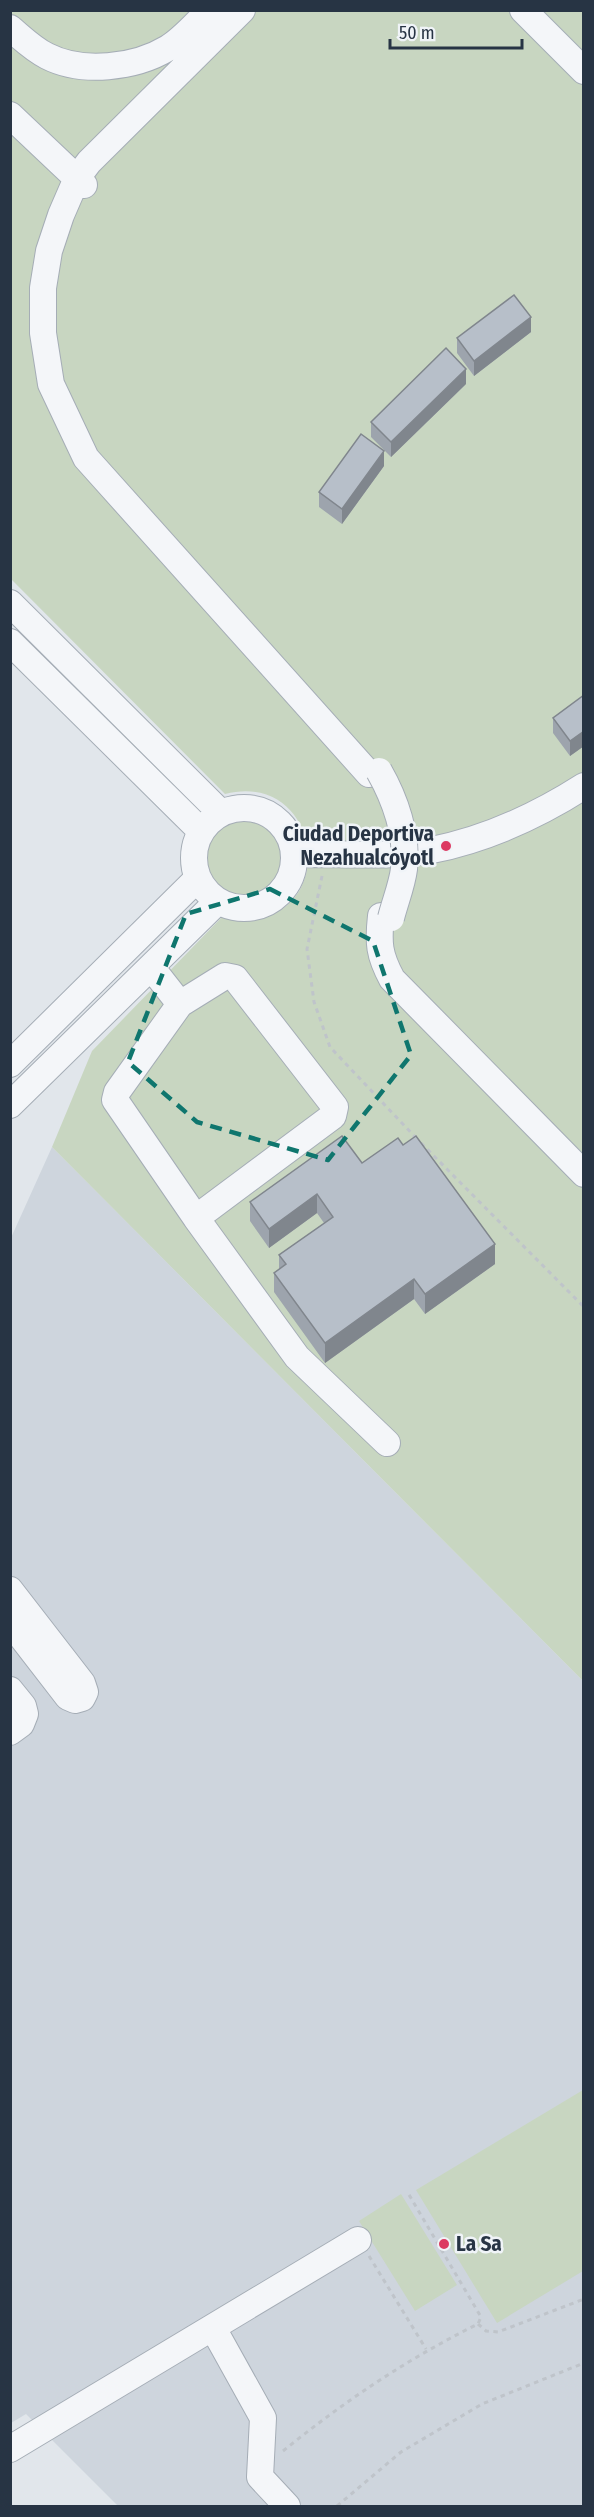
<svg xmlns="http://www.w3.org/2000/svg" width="594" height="2517" viewBox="0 0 594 2517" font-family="'Fira Sans Condensed',sans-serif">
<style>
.built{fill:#ced5dd}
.green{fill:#c8d6c1}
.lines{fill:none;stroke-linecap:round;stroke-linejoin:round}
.minor-casing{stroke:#a5adb6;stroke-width:28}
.path{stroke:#bfc4ca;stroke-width:3;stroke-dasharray:4.5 4.5;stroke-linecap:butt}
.minor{stroke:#f4f6f9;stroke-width:26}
.minor-bridge-casing{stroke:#a5adb6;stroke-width:28;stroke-linecap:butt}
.minor-bridge{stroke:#f4f6f9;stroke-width:26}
.wall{fill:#9da4ad}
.shaded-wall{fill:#80868d}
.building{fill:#b7bfc9;stroke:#80868d;stroke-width:1.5}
.marked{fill:none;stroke:#0f766e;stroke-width:4.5;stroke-dasharray:12 8;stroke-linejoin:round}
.poi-dot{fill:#dc3961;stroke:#f0f4f8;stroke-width:2}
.labels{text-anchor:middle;stroke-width:5;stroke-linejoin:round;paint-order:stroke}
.poi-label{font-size:21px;font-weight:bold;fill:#273444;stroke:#f0f4f8;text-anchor:end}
</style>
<rect width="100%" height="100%" fill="#e1e6eb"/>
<path class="built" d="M52 1147 583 1681V2506H118L26 2414 11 2423 10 1240Z"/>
<path class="green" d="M10 11H583V1681L52 1147 92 1051 222 917C343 941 329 768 225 794L11 579Z
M206 857a38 38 0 1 1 76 0a38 38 0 1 1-76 0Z
M583 2090V2271L497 2323 416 2190Z
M401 2194 457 2285 415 2311 359 2221Z"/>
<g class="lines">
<g class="minor-casing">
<path id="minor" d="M242 10 89 162 77 178 61 215 49 251 43 288V333L51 384 86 458 369 774
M523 10 584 71
M10 28C22 38 33 49 47 56 82 74 135 68 168 48 183 39 197 22 210 10
M10 115 84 185
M10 603 221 813
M10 642 201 831
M194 858a50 50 0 1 1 100 0a50 50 0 1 1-100 0Z
M295 854C340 853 388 858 432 850 488 839 537 816 584 786
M381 916C378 943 379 955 392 979L584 1174
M151 967 180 1004 225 976 235 978 335 1107 333 1116 196 1218 297 1357 387 1443
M180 1004 117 1092 115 1100 196 1218
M10 1064 198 878
M10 1105 218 901
M10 1590 82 1683 85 1692 82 1698 75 1700 68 1697 10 1622
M10 1690 23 1706 25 1714 21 1724 10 1732
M213 2328 263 2418 260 2477 287 2506
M10 2449 358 2240"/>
</g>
<path class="path" d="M322 876 307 949 314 1002 330 1047 417 1139
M421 1143 584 1307
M369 2256 426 2349
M478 2324 486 2331 498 2332 584 2299
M283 2451C345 2401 407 2359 478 2324L481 2317 408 2193
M337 2506 401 2452 482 2404 584 2363"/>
<use href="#minor" class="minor"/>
<g class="minor-bridge-casing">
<path id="minor-bridge" d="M379 771C395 799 408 835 404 869 402 885 395 902 391 918"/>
</g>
<use href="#minor-bridge" class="minor-bridge"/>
</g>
<path class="wall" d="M531 332 474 376 457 353V338Z
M466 384 391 457 371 437V422Z
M384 466 342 524 319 507V492Z
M584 695V746L570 756 553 733V718Z
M362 1163 495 1264 425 1314 414 1299 325 1363 274 1292V1273L279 1269V1255L324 1223 317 1213 269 1248 250 1221V1202Z"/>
<path class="shaded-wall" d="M531 317V332L474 376V361Z
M466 369V384L391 457V442Z
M384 451V466L342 524V509Z
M584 731V746L570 756V741Z
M317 1194V1213L269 1248V1229Z
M495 1244V1264L425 1314V1294Z
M414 1279V1299L325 1363V1343Z"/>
<path class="building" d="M514 295 531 317 474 361 457 338Z
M446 348 466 369 391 442 371 422Z
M361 434 384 451 342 509 319 492Z
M584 695V731L570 741 553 718Z
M342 1136 362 1163 398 1138 403 1145 416 1136 495 1244 425 1294 414 1279 325 1343 274 1273 286 1264 279 1255 333 1217 317 1194 269 1229 250 1202Z"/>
<path class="marked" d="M270 889 373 941 411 1055 328 1160 197 1122 128 1062 186 914Z"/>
<g class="poi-dot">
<circle cx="446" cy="846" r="6"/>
<circle cx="444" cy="2244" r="6"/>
</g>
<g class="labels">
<g class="poi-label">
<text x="434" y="841">Ciudad Deportiva<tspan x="434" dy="24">Nezahualcóyotl</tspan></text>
<text x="456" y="2251" text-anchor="start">La Sa</text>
</g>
</g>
<rect width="594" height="2517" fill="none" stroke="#273444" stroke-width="24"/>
<path d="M390 39v9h132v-9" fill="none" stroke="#273444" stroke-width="3"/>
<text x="399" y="39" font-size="18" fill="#273444" stroke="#f0f4f8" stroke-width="4.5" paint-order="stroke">50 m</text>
</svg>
